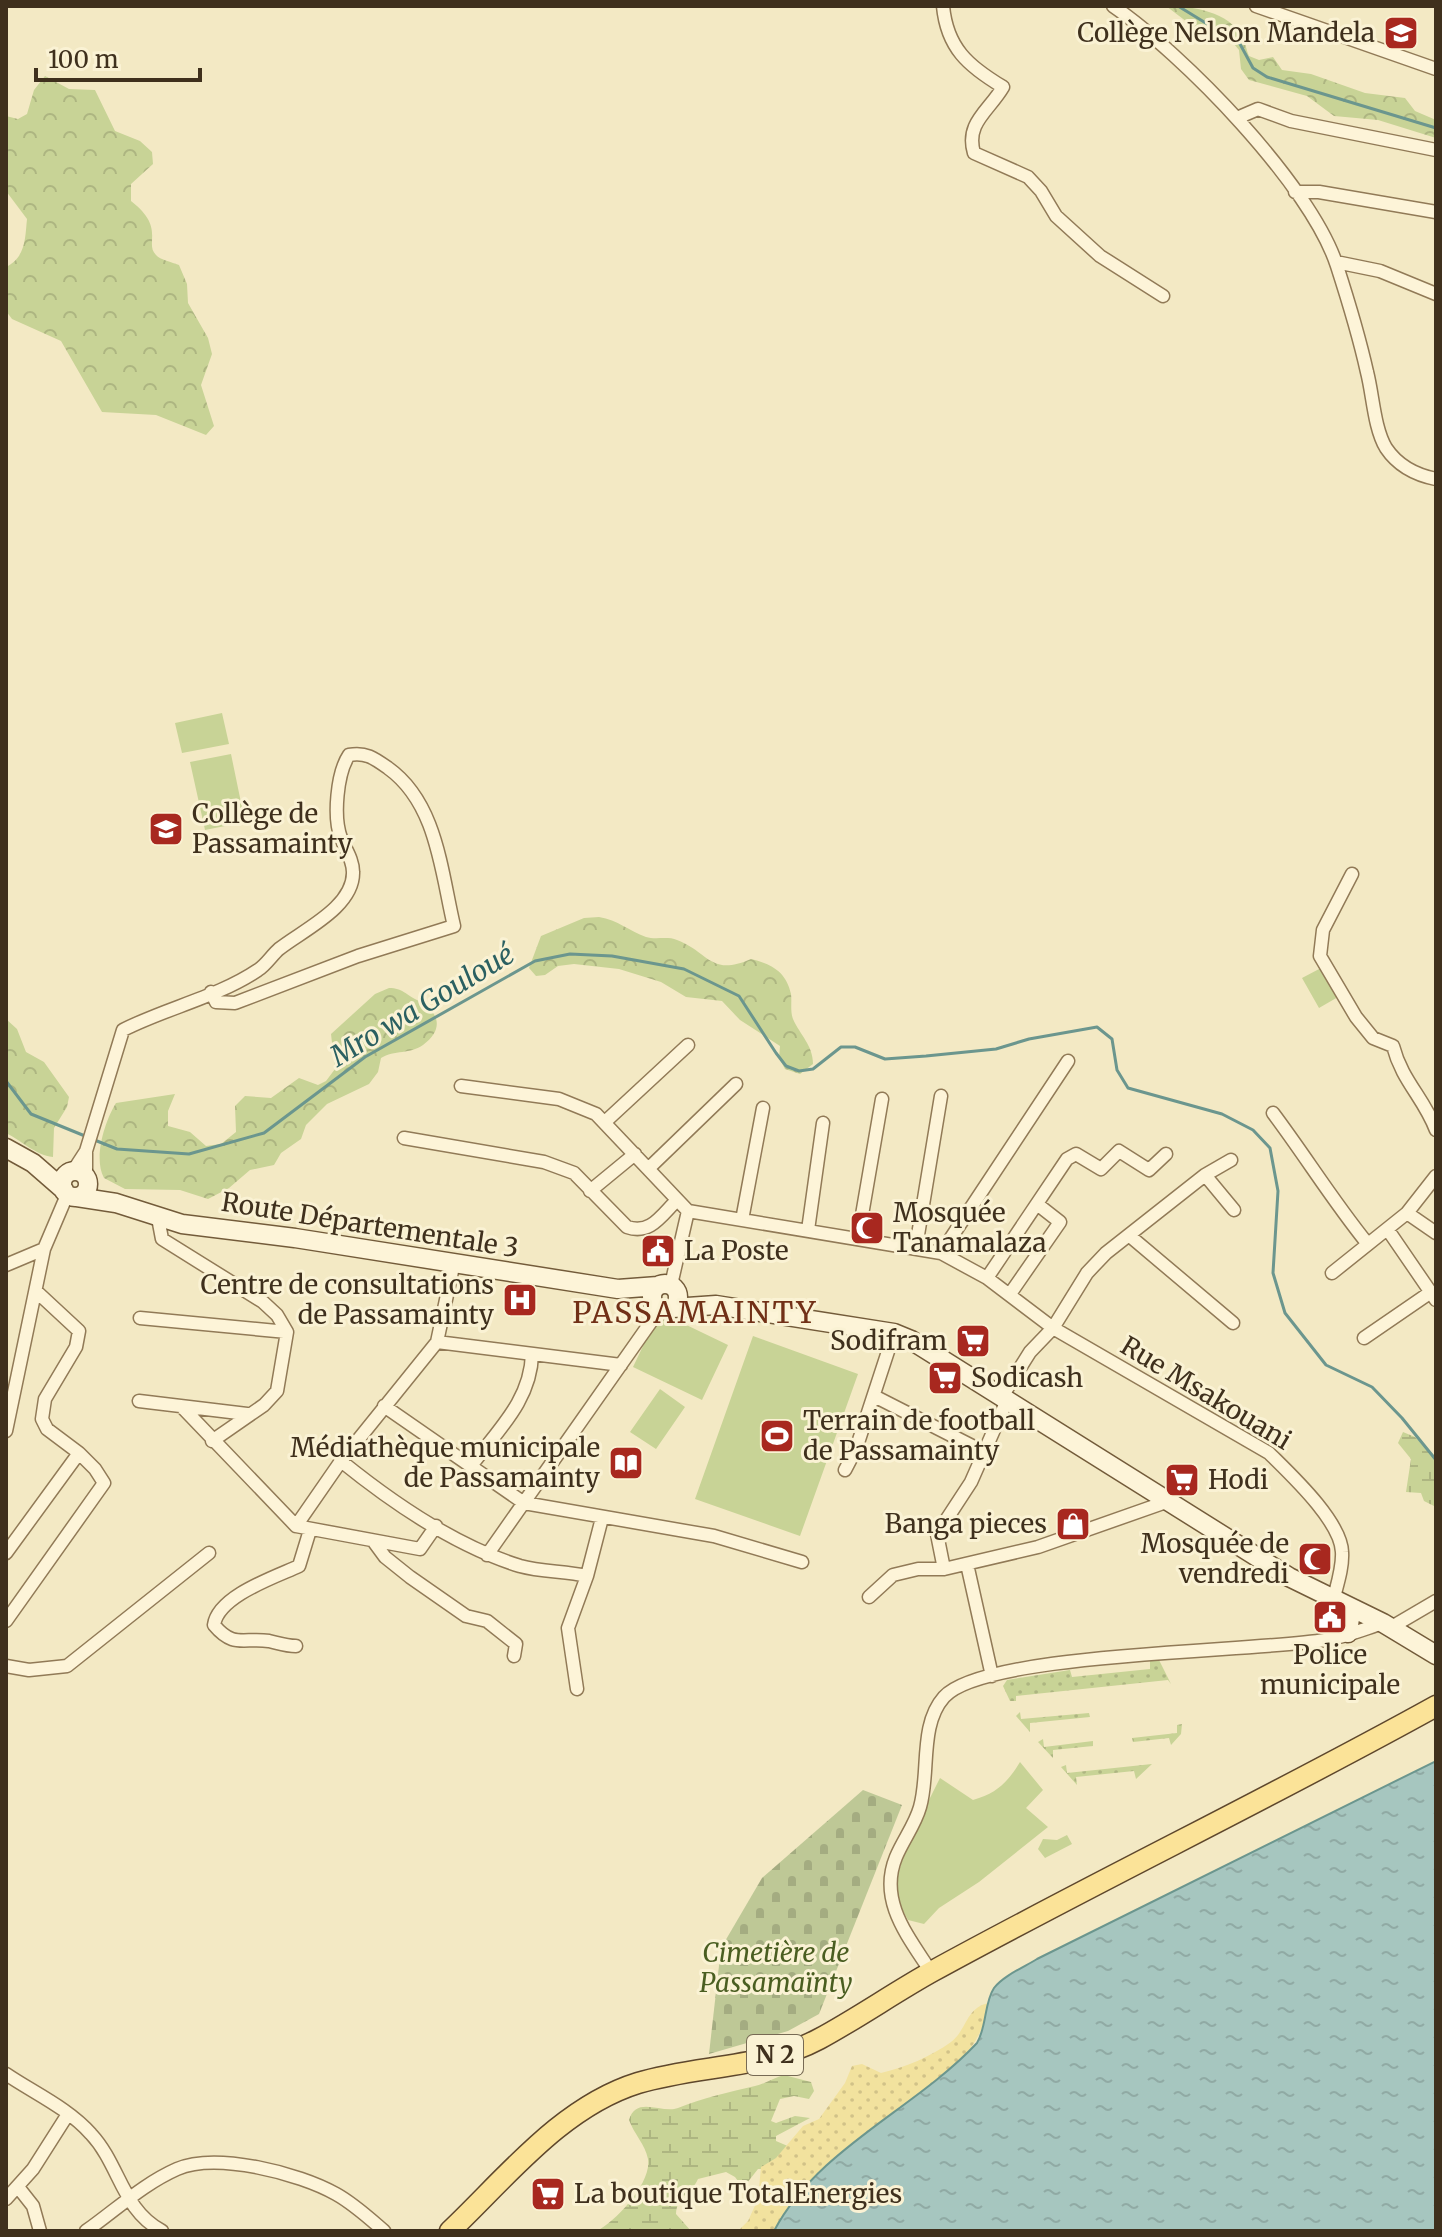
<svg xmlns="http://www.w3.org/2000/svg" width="1442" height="2237" viewBox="0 0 1442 2237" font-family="Merriweather,serif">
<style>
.grass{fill:url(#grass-dots)}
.forest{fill:url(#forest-crowns)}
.wetland{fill:url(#wetland-marsh)}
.sand{fill:url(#sand-dots)}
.cemetery{fill:url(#cemetery-stones)}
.park{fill:#c8d396}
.water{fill:url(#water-ripples);stroke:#6b968e;stroke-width:2}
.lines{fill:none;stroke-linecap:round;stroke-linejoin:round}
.stream{stroke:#6b968e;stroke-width:3}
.minor-casing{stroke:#917a57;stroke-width:15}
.secondary-casing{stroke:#735b3a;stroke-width:21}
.primary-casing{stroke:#5e472c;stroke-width:23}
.minor{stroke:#fdf4d8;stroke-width:12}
.secondary{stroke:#fdf4d8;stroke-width:18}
.primary{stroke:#fbe398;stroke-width:20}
.labels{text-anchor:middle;stroke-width:6;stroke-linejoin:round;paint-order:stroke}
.shield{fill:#faf2d4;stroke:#776a54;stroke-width:2}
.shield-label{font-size:24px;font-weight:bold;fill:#3f301d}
.poi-label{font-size:26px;fill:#3f301d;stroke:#faf2d4;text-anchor:start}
.street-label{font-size:26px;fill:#3f301d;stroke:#faf2d4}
.park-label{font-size:26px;font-style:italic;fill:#4a5e21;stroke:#faf2d4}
.water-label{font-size:28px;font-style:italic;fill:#2b6061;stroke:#faf2d4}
.quarter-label{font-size:30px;letter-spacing:2px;fill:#713017;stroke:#faf2d4}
</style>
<defs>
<pattern id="grass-dots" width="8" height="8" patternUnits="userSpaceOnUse" patternTransform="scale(2)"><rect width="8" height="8" fill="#c8d396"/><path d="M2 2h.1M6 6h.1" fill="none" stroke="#adb581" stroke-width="1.8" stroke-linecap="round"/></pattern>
<pattern id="forest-crowns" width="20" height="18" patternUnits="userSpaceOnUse" patternTransform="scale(2)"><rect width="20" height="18" fill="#c8d396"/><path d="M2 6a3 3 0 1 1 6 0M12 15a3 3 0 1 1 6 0" fill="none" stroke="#adb581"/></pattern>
<pattern id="wetland-marsh" width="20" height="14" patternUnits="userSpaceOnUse" patternTransform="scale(2)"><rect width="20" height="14" fill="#c8d396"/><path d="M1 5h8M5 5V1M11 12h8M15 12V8" fill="none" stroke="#adb581"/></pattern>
<pattern id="sand-dots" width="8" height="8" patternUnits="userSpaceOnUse" patternTransform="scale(2)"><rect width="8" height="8" fill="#f2e29e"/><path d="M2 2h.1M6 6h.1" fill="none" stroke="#d1c288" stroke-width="1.8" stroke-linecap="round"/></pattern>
<pattern id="cemetery-stones" width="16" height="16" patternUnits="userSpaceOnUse" patternTransform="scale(2)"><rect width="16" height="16" fill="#bec896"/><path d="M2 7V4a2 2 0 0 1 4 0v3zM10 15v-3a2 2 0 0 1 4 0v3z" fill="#a4ac81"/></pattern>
<pattern id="water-ripples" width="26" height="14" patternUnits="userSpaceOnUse" patternTransform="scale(2)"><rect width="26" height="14" fill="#a6c6bf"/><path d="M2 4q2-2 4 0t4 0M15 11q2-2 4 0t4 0" fill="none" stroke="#90aaa4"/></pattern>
</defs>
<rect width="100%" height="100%" fill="#f3e9c4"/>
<path class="grass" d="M1159 1660 1171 1684 1168 1680 1016 1696V1701H1010L1003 1686 1007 1680 1070 1670 1072 1677 1150 1669V1661Z
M1020 1712 1021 1719 1089 1713 1090 1717 1030 1723V1732L1016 1716Z
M1182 1724 1181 1734 1171 1745 1169 1738 1133 1742 1132 1738 1177 1733V1725Z
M1043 1739 1044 1747 1093 1741V1746L1053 1750V1758L1038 1742Z
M1152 1764 1136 1779 1134 1771 1076 1777 1077 1785 1061 1767 1066 1765 1067 1773Z"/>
<path class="forest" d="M1166 6C1192 6 1229 11 1243 38 1246 44 1246 50 1249 56L1259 60 1273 57 1282 70 1311 74 1365 93 1405 98 1415 111 1436 120V138L1378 120 1334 116 1307 96 1249 80 1241 69 1239 50 1234 44 1191 25Z
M45 76 69 89 95 90 115 131 140 141 152 152 153 164 131 184V201C166 228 144 243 156 255 160 260 172 262 179 265L187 284 188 303 208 338 212 354 201 385 214 426 206 435 156 415 102 412 61 341 12 319 6 311V267C26 257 25 238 27 219L6 191V116L18 119 27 114 34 90Z
M599 917C618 920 629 931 646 937 655 940 668 936 677 940 709 952 710 977 751 959 771 964 786 971 791 994 792 1002 790 1011 793 1019 800 1035 813 1045 813 1064L800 1074 785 1069 779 1058 780 1046 740 1020 722 1001 686 997 661 982 619 969 574 964 558 966 545 975 536 976 529 968 541 936 584 918Z
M389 988C403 988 406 995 417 1000 439 1011 445 1029 423 1045 411 1054 394 1050 381 1058L378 1072 369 1084 327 1104 306 1125 301 1139 281 1153 274 1165 250 1170 229 1188 208 1199 180 1190 125 1189 104 1178C93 1158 105 1121 116 1103L175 1094 168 1111V1126L190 1132 206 1146 221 1144 236 1132 235 1106 245 1096 271 1098 299 1078 318 1085 326 1081 335 1069 331 1034 375 994Z
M6 1019 17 1029 26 1052 44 1062 69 1097 67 1107 54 1128 53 1157C35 1155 21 1140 6 1133Z"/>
<path class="wetland" d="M1403 1432 1415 1437 1436 1457V1507L1424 1501 1421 1493 1406 1492 1411 1459 1398 1443Z
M784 2075 811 2082 814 2091 809 2099 794 2096 780 2099 771 2121 776 2123 795 2116 810 2118 776 2136V2141L790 2147 766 2169H758L743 2188 735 2177 726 2172 698 2179C691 2195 677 2195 676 2214L691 2231H597C615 2222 652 2183 648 2159 645 2144 634 2134 629 2120 636 2095 662 2114 678 2108 702 2098 730 2092 755 2086 765 2084 775 2077 784 2075Z"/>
<path class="sand" d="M989 2003C979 2071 905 2102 856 2141 825 2165 793 2196 774 2231H738L748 2221 758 2199 761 2167 776 2158 803 2126 819 2119 845 2083 852 2066 862 2064 881 2073C906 2067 930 2057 951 2042 967 2030 966 2007 989 2003Z"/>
<path class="cemetery" d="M863 1790 902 1805 819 2014 788 2031 709 2054 721 1948 762 1878Z"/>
<path class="park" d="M222 713 229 744 182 753 175 723Z
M231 754 245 822 205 830 190 762Z
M1321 968 1338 997 1319 1008 1302 978Z
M656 1319H674L728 1345 702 1400 633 1367Z
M753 1336 858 1374 800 1536 695 1499Z
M660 1389 685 1407 656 1449 630 1432Z
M1020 1762 1043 1790 1026 1808 1048 1827 979 1882 939 1908 924 1924 908 1920C904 1912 899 1905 897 1897 892 1866 926 1807 940 1778L973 1800C997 1793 1007 1783 1020 1762Z
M1067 1835 1072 1844 1045 1858 1038 1849 1043 1839 1057 1840Z"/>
<path class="water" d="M1436 1761V2231H774C818 2148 914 2110 977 2043 987 2026 984 2003 994 1988 1003 1976 1024 1967 1037 1959Z"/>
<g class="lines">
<path class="stream" d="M1178 6 1240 44 1253 68 1267 77 1436 128
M6 1081 31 1114 85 1136
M92 1139 117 1149 189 1154 264 1133 365 1057 535 961 570 954 612 956 684 969 739 996 776 1053 786 1066 799 1071 813 1069 841 1047H855L885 1059 926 1056 996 1049 1029 1039 1097 1027 1112 1039 1117 1070 1128 1088 1222 1114 1253 1130 1270 1148 1278 1191 1273 1273 1285 1313 1326 1365 1372 1387 1402 1418 1436 1460"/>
<g class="minor-casing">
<path id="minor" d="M943 6C947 48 968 66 1003 87 989 111 965 123 974 153L1028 177 1041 191 1056 216 1100 256 1163 296
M1113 6C1183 54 1311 185 1337 266 1348 300 1359 336 1367 372 1373 395 1374 428 1386 448 1398 466 1416 475 1436 479
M1256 6 1436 69
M1237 118 1258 109 1291 121 1436 150
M1295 192H1319L1436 212
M1336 262 1380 271 1436 294
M1352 874 1323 930 1320 956 1356 1017 1373 1038 1393 1046C1402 1081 1424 1098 1436 1130
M461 1086 559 1099 596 1114 688 1211 941 1253 987 1278 1053 1328 1269 1453C1290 1474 1341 1521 1342 1552 1343 1568 1337 1585 1333 1601
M1273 1113C1306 1157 1333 1201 1367 1243
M606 1121 688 1045
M404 1138 544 1162 574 1173 627 1227C650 1235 661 1216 676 1201
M86 1151V1176
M649 1168 736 1084
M73 1171 86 1151 123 1030C166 1008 218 997 258 970 266 965 272 955 279 949 303 930 354 907 353 872 353 859 345 849 341 838 333 817 337 773 349 755 366 752 374 758 388 768 437 803 441 871 454 926L358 956 235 1003 216 1002 211 992
M1205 1175 1234 1210
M590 1191 635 1154
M1407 1213 1436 1233
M158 1218 162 1239 263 1302 277 1315 287 1332 277 1391 264 1405 212 1441
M742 1220 763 1108
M808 1230 823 1123
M1388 1230 1436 1300
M1131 1237 1233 1323
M858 1238 882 1099
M916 1247 941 1096
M941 1253 1068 1061
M6 1265 44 1249
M1332 1273 1407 1213 1436 1176
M987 1278 1067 1159 1076 1154 1101 1169 1119 1151 1149 1170 1166 1154
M671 1285 688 1211
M1010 1294 1060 1222 1037 1204
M140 1318 287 1332
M1364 1338 1431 1292
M437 1342 621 1365
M1003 1395 1030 1352 1053 1328 1087 1273 1106 1253 1205 1175 1231 1160
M874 1396 986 1453
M139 1401 247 1414
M384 1406 524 1503 714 1536 802 1562
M182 1407 296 1526 420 1549 436 1526
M6 1431 44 1249 67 1195
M341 1461C394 1504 455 1546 520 1566 542 1572 565 1571 587 1576L602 1518
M471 1466C498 1430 531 1400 532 1354
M845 1470 856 1449 894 1333
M296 1526 341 1461 437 1342 454 1262
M374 1542 385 1557 410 1577 466 1616 487 1621 516 1644 514 1656
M6 1553 79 1453 47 1429 42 1419 45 1399 76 1347 79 1331 37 1292
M487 1555 660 1309
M967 1564 992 1676
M944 1569 937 1534 971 1482 1008 1398
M869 1597 893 1575 918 1569H944L1038 1547 1166 1502
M6 1621 104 1483 95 1469 79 1453
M1390 1628 1436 1601
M296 1646C286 1646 278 1643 269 1641 244 1637 234 1649 214 1625 218 1596 275 1577 299 1566L310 1530
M6 1666 29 1670 67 1666 209 1553
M577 1689 568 1628 587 1576
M931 1972C908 1936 878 1901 896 1857 903 1840 915 1825 920 1807 930 1773 919 1725 944 1697 984 1652 1255 1652 1325 1640 1345 1637 1364 1629 1383 1623
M6 2074C34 2093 68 2108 91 2134 120 2165 122 2210 162 2231
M18 2187 33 2206 40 2231
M6 2199 33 2169 68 2114
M86 2231C116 2210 143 2184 177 2169 216 2152 299 2173 336 2194 354 2204 369 2218 384 2231"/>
</g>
<g class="secondary-casing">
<path id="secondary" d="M6 1148 33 1163 64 1190
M62 1184a13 13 0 1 1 26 0a13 13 0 1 1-26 0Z
M77 1197 116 1203 182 1224 295 1238 618 1289 658 1286
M652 1297a13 13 0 1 1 26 0a13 13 0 1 1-26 0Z
M673 1308 716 1305 894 1333 911 1340 1289 1577 1383 1623 1436 1655
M1348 1633 1351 1610"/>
</g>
<g class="primary-casing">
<path id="primary" d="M450 2231C506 2178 561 2107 638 2083 697 2065 763 2069 819 2039 858 2018 895 1992 933 1971 1099 1880 1270 1798 1436 1706"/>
</g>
<use href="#minor" class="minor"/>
<use href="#secondary" class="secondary"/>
<use href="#primary" class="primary"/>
</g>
<defs>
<g id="school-square" transform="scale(1.8)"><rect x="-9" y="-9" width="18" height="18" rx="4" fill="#a8281f" stroke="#faf2d4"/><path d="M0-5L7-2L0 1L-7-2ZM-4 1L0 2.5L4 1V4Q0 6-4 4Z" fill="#fff"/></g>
<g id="mosque-square" transform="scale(1.8)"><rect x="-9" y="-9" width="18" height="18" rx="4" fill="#a8281f" stroke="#faf2d4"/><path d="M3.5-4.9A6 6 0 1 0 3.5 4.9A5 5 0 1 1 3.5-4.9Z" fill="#fff"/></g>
<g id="civic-square" transform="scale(1.8)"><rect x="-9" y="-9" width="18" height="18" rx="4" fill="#a8281f" stroke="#faf2d4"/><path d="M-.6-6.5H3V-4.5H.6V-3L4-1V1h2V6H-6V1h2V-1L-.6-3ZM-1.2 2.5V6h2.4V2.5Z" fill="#fff"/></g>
<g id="hospital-square" transform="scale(1.8)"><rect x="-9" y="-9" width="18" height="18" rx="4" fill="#a8281f" stroke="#faf2d4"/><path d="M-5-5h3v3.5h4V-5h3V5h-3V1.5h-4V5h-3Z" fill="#fff"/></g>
<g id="supermarket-square" transform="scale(1.8)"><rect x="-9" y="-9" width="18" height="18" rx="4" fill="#a8281f" stroke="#faf2d4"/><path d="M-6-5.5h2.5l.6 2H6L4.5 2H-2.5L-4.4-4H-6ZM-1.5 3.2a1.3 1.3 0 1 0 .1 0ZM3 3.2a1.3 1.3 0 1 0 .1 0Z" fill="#fff"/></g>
<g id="stadium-square" transform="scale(1.8)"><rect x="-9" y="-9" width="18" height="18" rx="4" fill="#a8281f" stroke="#faf2d4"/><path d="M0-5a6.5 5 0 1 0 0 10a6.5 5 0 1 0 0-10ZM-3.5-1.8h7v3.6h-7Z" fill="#fff"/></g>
<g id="library-square" transform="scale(1.8)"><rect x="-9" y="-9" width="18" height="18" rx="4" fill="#a8281f" stroke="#faf2d4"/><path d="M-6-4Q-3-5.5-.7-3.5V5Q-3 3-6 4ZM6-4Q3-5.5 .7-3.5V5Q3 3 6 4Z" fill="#fff"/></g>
<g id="shop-square" transform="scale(1.8)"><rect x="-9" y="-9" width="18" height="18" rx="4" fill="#a8281f" stroke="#faf2d4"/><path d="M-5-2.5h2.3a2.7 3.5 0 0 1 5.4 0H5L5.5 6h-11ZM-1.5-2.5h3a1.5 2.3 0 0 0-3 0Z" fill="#fff"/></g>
</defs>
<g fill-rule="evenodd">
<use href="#school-square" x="1401" y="33"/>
<use href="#school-square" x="166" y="829"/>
<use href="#mosque-square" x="867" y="1228"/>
<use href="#civic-square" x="658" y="1251"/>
<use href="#hospital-square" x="520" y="1300"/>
<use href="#supermarket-square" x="973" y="1341"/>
<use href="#supermarket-square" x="945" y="1378"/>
<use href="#stadium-square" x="777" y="1436"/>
<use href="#library-square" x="626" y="1463"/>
<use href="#supermarket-square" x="1182" y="1480"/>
<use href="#shop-square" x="1073" y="1524"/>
<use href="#mosque-square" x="1315" y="1559"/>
<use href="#civic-square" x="1330" y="1617"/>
<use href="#supermarket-square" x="548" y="2194"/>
</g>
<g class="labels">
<rect class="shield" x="747" y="2035" width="56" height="40" rx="6"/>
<g class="shield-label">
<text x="775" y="2063">N 2</text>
</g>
<g class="poi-label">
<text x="1375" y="42" text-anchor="end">Collège Nelson Mandela</text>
<text x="192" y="823">Collège de<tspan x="192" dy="30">Passamainty</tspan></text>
<text x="893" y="1222">Mosquée<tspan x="893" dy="30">Tanamalaza</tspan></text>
<text x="684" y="1260">La Poste</text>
<text x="494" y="1294" text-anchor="end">Centre de consultations<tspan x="494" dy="30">de Passamainty</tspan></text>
<text x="947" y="1350" text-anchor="end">Sodifram</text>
<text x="971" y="1387">Sodicash</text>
<text x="803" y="1430">Terrain de football<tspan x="803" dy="30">de Passamainty</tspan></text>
<text x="600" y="1457" text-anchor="end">Médiathèque municipale<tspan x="600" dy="30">de Passamainty</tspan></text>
<text x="1208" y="1489">Hodi</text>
<text x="1047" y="1533" text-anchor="end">Banga pieces</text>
<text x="1289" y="1553" text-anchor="end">Mosquée de<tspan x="1289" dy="30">vendredi</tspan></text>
<text x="1330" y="1664" text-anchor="middle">Police<tspan x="1330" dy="30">municipale</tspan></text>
<text x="574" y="2203">La boutique TotalEnergies</text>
</g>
<g class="street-label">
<text transform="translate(370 1225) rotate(9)" y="9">Route Départementale 3</text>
<text transform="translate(1206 1393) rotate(31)" y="9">Rue Msakouani</text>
</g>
<g class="park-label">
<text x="776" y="1962">Cimetière de<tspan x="776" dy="30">Passamaïnty</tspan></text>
</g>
<g class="water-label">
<text transform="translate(422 1005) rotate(-31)" y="10">Mro wa Gouloué</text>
</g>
<g class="quarter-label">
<text x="695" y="1323">PASSAMAINTY</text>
</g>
</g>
<rect width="1442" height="2237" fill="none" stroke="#3f301d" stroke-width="16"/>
<path d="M36 68v12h164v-12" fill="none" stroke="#3f301d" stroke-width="4"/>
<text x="48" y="68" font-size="24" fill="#3f301d" stroke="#faf2d4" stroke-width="6" paint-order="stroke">100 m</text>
</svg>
